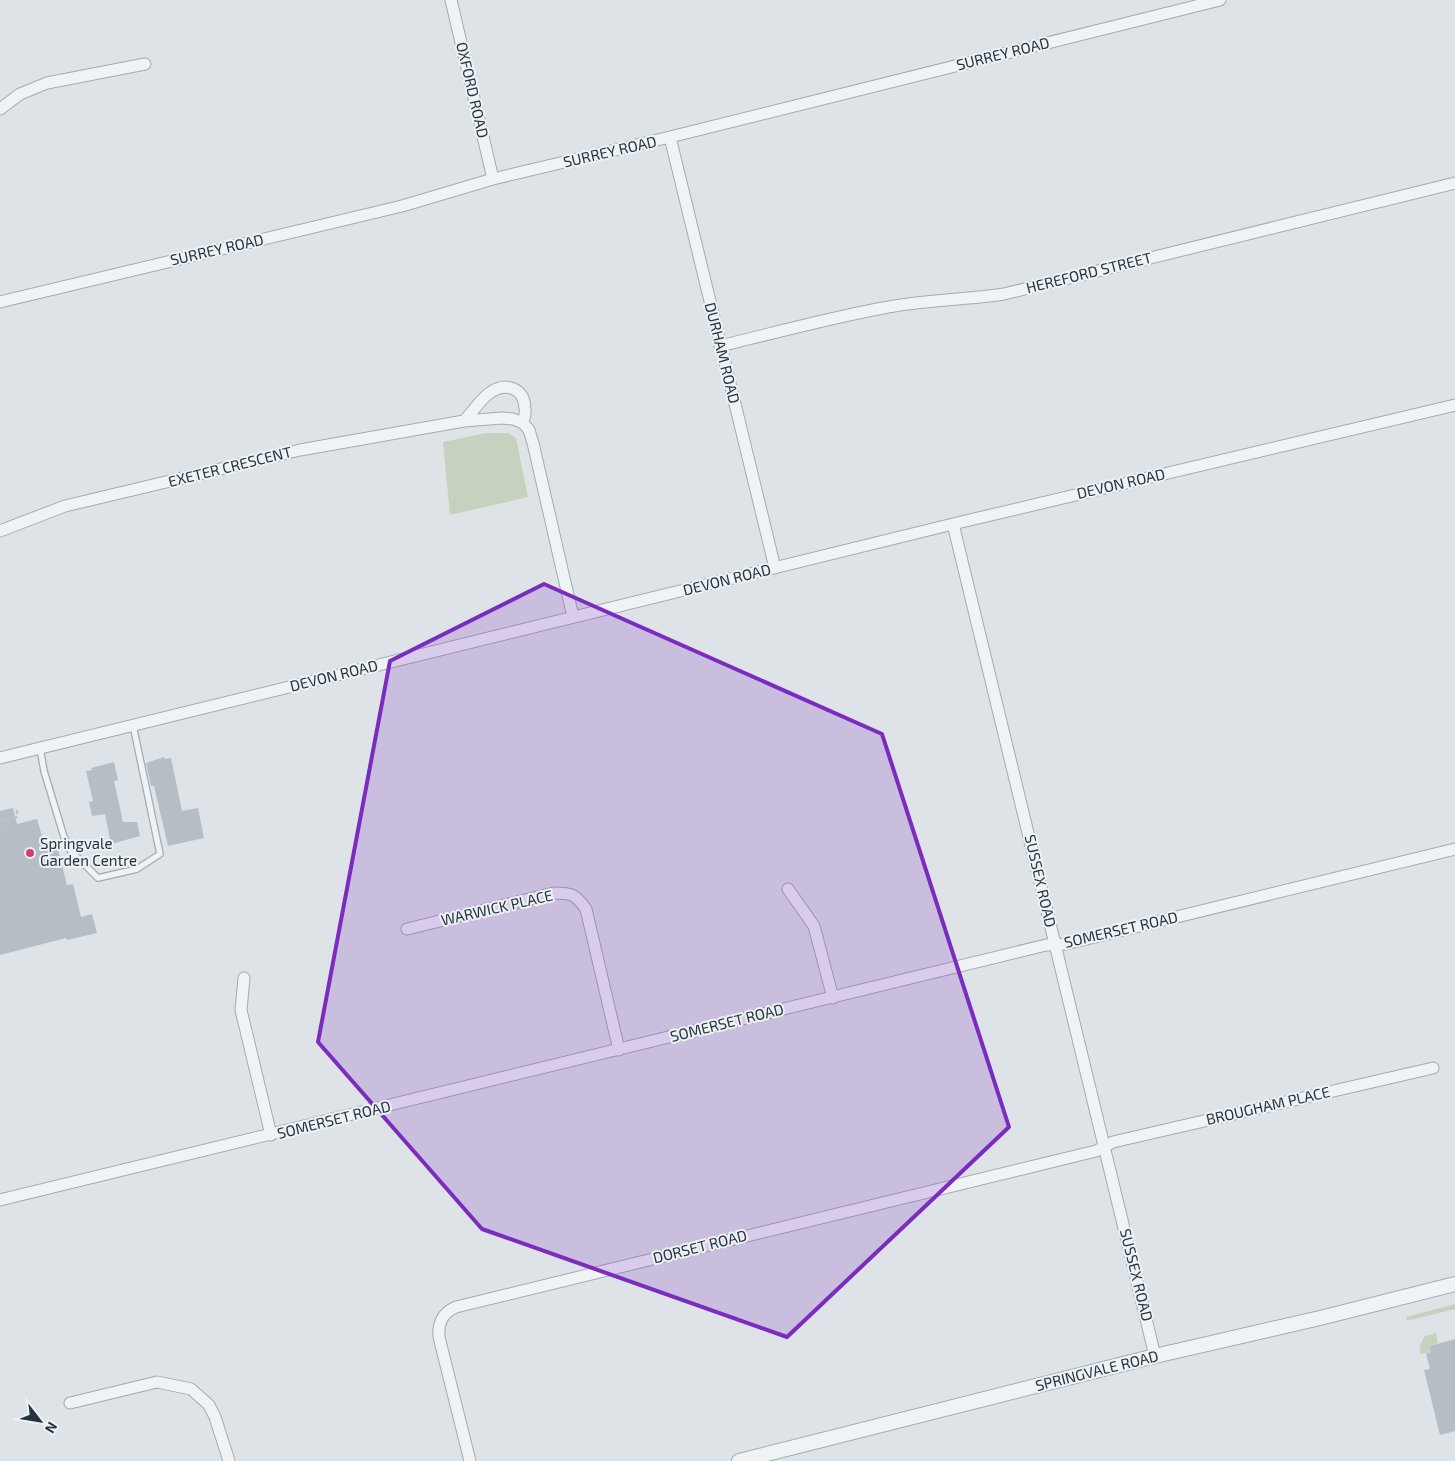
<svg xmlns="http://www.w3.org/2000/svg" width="1455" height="1461" viewBox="0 0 1455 1461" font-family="'Exo 2',sans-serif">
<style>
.green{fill:#c6d2bf}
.building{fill:#b5bdc5}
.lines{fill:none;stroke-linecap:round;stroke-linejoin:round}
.service-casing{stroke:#a3abb2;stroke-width:8}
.minor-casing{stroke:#a3abb2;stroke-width:13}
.tertiary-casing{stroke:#a3abb2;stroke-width:16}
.path{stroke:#bcc1c6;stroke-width:2.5;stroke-dasharray:4 4;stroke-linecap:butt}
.service{stroke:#f0f3f6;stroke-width:5.5}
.minor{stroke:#f0f3f6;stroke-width:11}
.tertiary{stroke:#f0f3f6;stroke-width:14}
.marked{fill:#7b2cbf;fill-opacity:0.2;stroke:#7b2cbf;stroke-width:4;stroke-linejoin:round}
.poi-dot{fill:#d03f68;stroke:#edf2f5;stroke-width:2}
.labels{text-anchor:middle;stroke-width:4;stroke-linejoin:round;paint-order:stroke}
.street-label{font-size:15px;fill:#27333f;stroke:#edf2f5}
.poi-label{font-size:15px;fill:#27333f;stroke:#edf2f5;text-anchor:start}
</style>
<rect width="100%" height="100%" fill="#dee3e8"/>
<path class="green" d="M486 433H508L516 438 528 497 450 515 443 442Z
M1455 1304V1309L1407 1321 1406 1317Z
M1436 1333 1438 1343 1430 1346 1432 1352 1420 1354V1345L1425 1336Z"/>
<path class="building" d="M164 757 165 759 171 758 182 811 198 808 204 838 168 846 154 786H151L146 763Z
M114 762 118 780 114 781 123 822H137L140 836 111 844 105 814 92 816 89 802 93 801 86 771 92 770 91 768Z
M13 808 17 824 37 819 44 843 56 841 67 885 73 884 81 917 92 914 97 933 67 940 66 938 0 955V811Z
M1455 1339V1431L1440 1435 1424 1370 1430 1369 1426 1354 1431 1352 1430 1346Z"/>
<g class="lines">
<g class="service-casing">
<path id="service" d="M40 748 44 771 64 837 70 850 98 878 137 869 160 854 133 725"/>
</g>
<g class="minor-casing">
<path id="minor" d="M451 0 493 179
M0 109 20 94 47 83 145 64
M670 137 775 568
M0 302 402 206 493 179 670 137 1220 0
M720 346C774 333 829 318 883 308 923 300 964 300 1004 294L1455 183
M464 421C473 412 481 398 491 392 506 382 524 388 525 408 526 413 524 419 523 423
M953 524 1155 1356
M0 531 65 506 300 450 464 421 502 418 513 419 523 423 529 430 533 443 573 617
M0 758 953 524 1455 405
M788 889 814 926 833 998
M407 929 554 893C572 893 575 894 586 909L619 1050
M244 978 241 1010 271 1135
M0 1200 1046 945 1066 944 1455 849
M70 1403 157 1382 191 1389 209 1405 215 1417 229 1461
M470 1461 439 1337C438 1323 442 1313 456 1307L1096 1151 1113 1142 1433 1068"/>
</g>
<g class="tertiary-casing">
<path id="tertiary" d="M739 1461 1155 1356 1320 1318 1455 1284"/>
</g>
<path class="path" d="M0 821 5 820
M7 827 5 820 18 817 16 806"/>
<use href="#service" class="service"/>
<use href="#minor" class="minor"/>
<use href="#tertiary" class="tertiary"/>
</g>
<path class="marked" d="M544 584 882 734 1009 1127 787 1337 482 1229 318 1042 390 661Z"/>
<circle class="poi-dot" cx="30" cy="853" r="5"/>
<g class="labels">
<g class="street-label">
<text transform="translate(1003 54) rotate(-14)" y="5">SURREY ROAD</text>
<text transform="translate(472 90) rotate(77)" y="5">OXFORD ROAD</text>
<text transform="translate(610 152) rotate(-13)" y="5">SURREY ROAD</text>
<text transform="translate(217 250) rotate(-13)" y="5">SURREY ROAD</text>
<text transform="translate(1089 273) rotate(-14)" y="5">HEREFORD STREET</text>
<text transform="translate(722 353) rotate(76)" y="5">DURHAM ROAD</text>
<text transform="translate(230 467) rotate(-14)" y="5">EXETER CRESCENT</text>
<text transform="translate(1121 484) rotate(-13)" y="5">DEVON ROAD</text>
<text transform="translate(727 580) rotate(-14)" y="5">DEVON ROAD</text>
<text transform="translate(334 676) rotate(-14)" y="5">DEVON ROAD</text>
<text transform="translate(1040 881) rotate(77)" y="5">SUSSEX ROAD</text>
<text transform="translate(497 908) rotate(-13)" y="5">WARWICK PLACE</text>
<text transform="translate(1121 930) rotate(-13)" y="5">SOMERSET ROAD</text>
<text transform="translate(727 1023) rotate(-14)" y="5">SOMERSET ROAD</text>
<text transform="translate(1268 1106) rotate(-13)" y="5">BROUGHAM PLACE</text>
<text transform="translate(334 1120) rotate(-14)" y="5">SOMERSET ROAD</text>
<text transform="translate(700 1247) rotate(-14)" y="5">DORSET ROAD</text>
<text transform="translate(1136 1275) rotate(76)" y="5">SUSSEX ROAD</text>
<text transform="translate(1097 1371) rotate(-14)" y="5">SPRINGVALE ROAD</text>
</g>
<g class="poi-label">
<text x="40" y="849">Springvale<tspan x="40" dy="17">Garden Centre</tspan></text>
</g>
</g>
<g transform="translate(40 1421) rotate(121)" stroke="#edf2f5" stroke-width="4" paint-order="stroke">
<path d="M0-4L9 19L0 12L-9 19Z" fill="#27333f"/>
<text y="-8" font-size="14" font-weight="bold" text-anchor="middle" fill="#27333f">N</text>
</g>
</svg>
